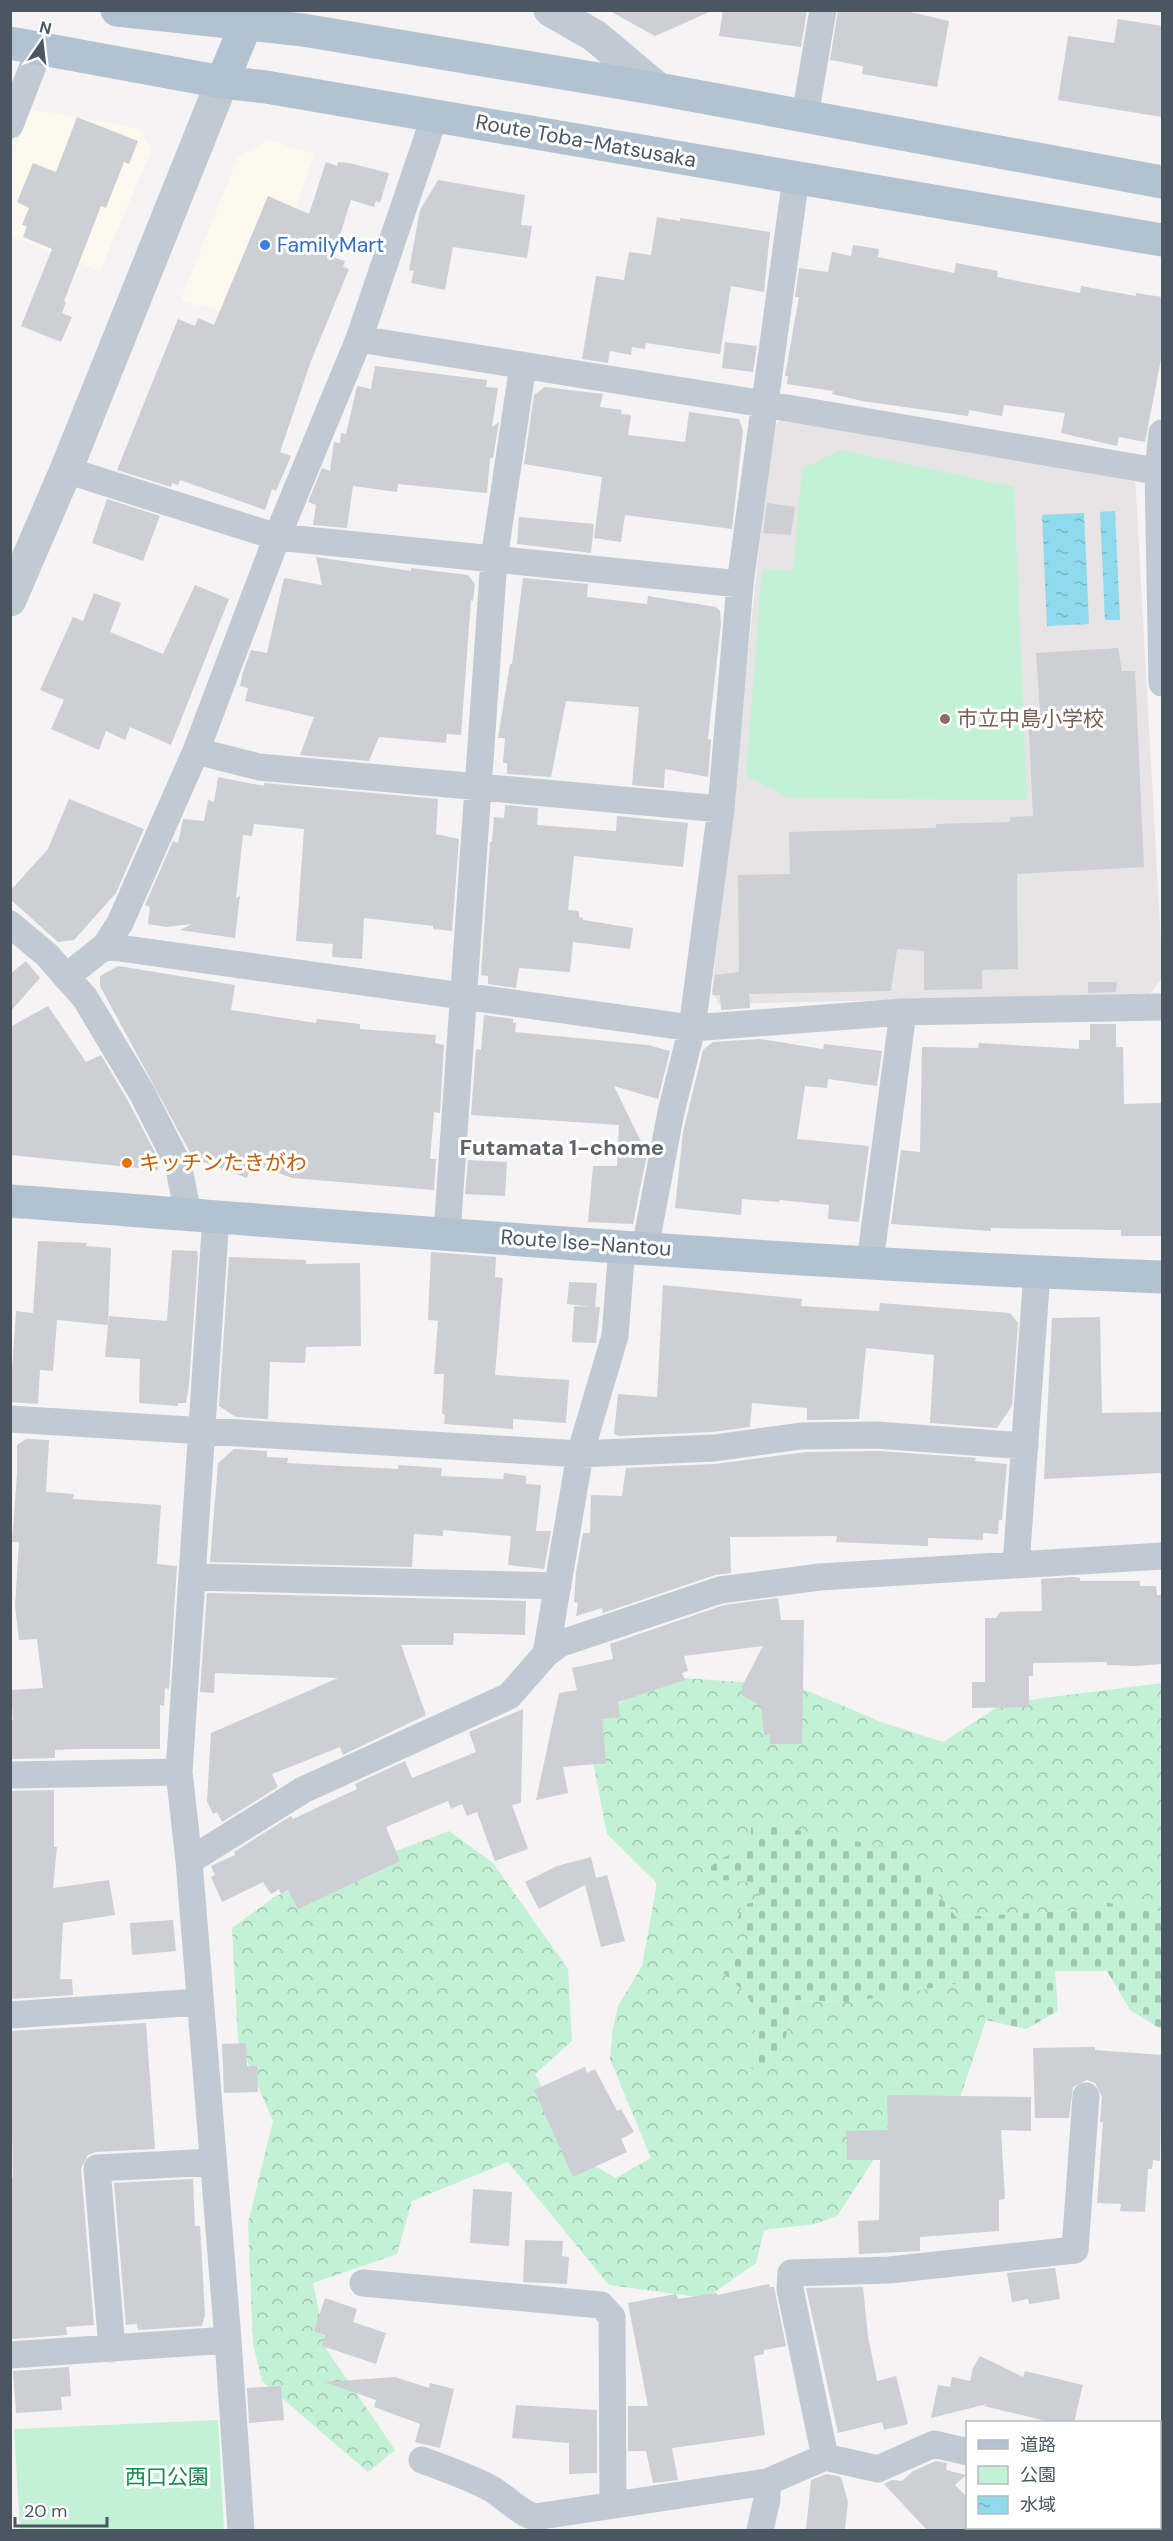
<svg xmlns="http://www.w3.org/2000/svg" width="1173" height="2541" viewBox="0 0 1173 2541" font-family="'DM Sans','Noto Sans JP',sans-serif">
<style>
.commercial{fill:#fdf9ef}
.education{fill:#e6e4e5}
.forest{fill:url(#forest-crowns)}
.cemetery{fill:url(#cemetery-stones)}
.green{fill:#c3f1d5}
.water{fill:url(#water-ripples)}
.building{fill:#cdcfd5}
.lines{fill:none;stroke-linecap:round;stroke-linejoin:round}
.minor{stroke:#c1cad2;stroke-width:27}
.tertiary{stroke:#c1cad2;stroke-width:33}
.primary{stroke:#b3c2d1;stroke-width:33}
.shop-dot{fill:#3f7fe0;stroke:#fff;stroke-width:2}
.education-dot{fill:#8d6e63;stroke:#fff;stroke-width:2}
.food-dot{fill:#e8710a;stroke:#fff;stroke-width:2}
.labels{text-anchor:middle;stroke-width:6;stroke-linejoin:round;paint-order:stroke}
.street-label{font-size:21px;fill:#4a5661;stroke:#fff}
.shop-label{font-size:21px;fill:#366cbe;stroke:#fff;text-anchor:start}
.education-label{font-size:21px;fill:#785e54;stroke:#fff;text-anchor:start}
.food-label{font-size:21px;fill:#c56008;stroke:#fff;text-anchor:start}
.park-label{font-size:21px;fill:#17864f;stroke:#fff}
.neighbourhood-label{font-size:22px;font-weight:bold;fill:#5f6368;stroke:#fff}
</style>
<defs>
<pattern id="forest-crowns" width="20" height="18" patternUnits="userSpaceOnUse" patternTransform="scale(1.5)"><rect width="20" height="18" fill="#c3f1d5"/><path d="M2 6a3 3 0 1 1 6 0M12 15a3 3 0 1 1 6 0" fill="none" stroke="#a0c6b0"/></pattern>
<pattern id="cemetery-stones" width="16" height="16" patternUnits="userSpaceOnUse" patternTransform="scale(1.5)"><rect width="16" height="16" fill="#c3f1d5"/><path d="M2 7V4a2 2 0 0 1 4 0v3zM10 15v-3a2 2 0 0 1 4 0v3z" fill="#a0c6b0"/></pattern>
<pattern id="water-ripples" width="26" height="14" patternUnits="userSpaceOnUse" patternTransform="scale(1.5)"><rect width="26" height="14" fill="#90daee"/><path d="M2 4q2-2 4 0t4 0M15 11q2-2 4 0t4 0" fill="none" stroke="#78b4c4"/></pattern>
</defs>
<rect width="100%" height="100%" fill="#f5f3f3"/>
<path class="commercial" d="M31 109 140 129 152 149 100 271 11 236 10 162Z
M268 140 314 154 259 320 180 301 238 157Z"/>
<path class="education" d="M786 416 1135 477 1162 961V978L1150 994 719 1004 712 991 772 428Z"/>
<path class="forest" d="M670 1677 796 1686 881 1722 943 1742 1004 1703 1162 1683V1912L1097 1901 1087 1910 956 1917 903 1850 751 1845 721 1859 720 1880 754 1882 762 1900 755 1941 722 1972C757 2001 755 2004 756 2048L742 2059 788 2028 794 2000 851 2002 972 1981 986 2020 957 2107 893 2130 837 2216 815 2224 764 2230 756 2263 706 2298 609 2285 508 2162 412 2201 397 2254 313 2283 327 2350 395 2450 368 2472 262 2381 253 2344 248 2223 273 2121 238 2040 232 1928 276 1896 449 1831 493 1863 568 1969 572 2041 535 2074 582 2159 616 2178 651 2158 610 2059 613 2028 618 2006 642 1966 657 1883 607 1834 585 1720Z"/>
<path class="cemetery" d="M751 1822 904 1850 956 1917 1087 1910 1097 1901 1162 1912V2030L1130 2010 1107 1971H1055L1058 2011 1026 2029 986 2020 972 1981 851 2002 794 2000 781 2058 761 2078 742 2059 756 2047C755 2004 757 2001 722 1972L755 1941 735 1928 742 1905 762 1900 754 1882 720 1880 704 1872 720 1859 751 1845Z"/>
<path class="green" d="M841 450 1014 487 1027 800 789 798 746 776 762 569 793 571 802 469Z
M218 2420 224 2530H20L14 2429Z"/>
<path class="water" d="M1115 511 1120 620H1105L1100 512Z
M1084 513 1089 624 1047 626 1042 515Z"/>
<path class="building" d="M608 10H714L655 36Z
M723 10H807L801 47 719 36Z
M838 10H902L949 21 937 87 862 74 863 66 830 60Z
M1118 19 1162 26V117L1058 100 1068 36 1114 43Z
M77 117 138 141 129 164 124 162 106 208 101 206 64 301 66 302 62 313 72 317 61 342 21 326 52 249 23 237 27 226 22 225 29 208 17 202 33 163 56 172Z
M326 162 337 166 338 162 349 163 389 173 380 203 376 201 374 207 351 200 333 257 345 261 343 267 349 269 311 361 280 452 291 456 276 491 272 489 265 510 180 480 178 485 172 483 171 487 117 470 178 319 195 326 198 318 214 325 268 196 309 214Z
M438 180 525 195 521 225 532 226 527 258 453 247 445 290 411 283 414 271 409 270 420 210Z
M657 217 680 221V218L770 232 764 292 731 286 720 354 646 343 645 349 632 347 631 355 610 351 608 363 582 359 596 276 624 280 629 252 651 255Z
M853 245 879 249 878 257 954 273 956 263 998 271 997 277 1080 293 1081 286 1136 296V293L1162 297V354L1145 442 1119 437 1117 446 1061 433 1065 413 1004 405 1002 416 969 410 968 416 862 401 832 394 833 391 787 384 788 376H785L799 297H795L799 268 828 272 832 252 851 256Z
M725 342 757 346 753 372 722 368Z
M375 366 487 380 486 387 498 388 492 427 499 422 493 458H490L487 493 398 484 397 492 353 486 347 528 313 525 316 505 308 502 322 468 330 471 334 442 340 443 341 433 346 434 357 386 371 389Z
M545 387 603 394 600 407 622 410 621 414 631 415 628 435 685 442 689 412 739 419 743 431 732 529 625 515 621 542 594 538 602 477 524 464 534 395Z
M107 499 160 516 143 561 92 543Z
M767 503 795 507 791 535 763 533Z
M519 517 594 524 591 553 517 544Z
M316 557 411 571V568L468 575 475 584 473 601 471 600 461 735 447 734 446 743 379 737 369 761 300 755 314 717 245 701 248 688 240 686 243 672 251 650 267 653 284 578 322 585Z
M523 578 588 584 587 597 647 604 648 596 716 607 720 611 721 624 708 739 711 740 708 777 665 769 664 788 632 785 639 707 566 701 551 777 507 774V763H503L505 738H498L510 664H512Z
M195 585 229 599 171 745 130 727 125 740 106 731 99 750 51 729 64 700 40 690 73 617 83 621 94 593 121 603 110 632 163 654Z
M1118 648 1122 671H1135L1144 867 1017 874 1018 969 982 970V989L924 990V951L897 949 891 991 749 994 750 1008 721 1010 720 995H712L715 975 739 972 738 875 790 874 789 832 936 828V824L1010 822V817L1033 816 1028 711H1040L1036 653Z
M218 777 264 786V783L438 799 436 834 459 839 452 931 433 929V926L364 918 362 959 332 957 333 944 296 941 304 829 254 824 252 836 243 835 236 898 240 896 235 938 180 930 192 924 166 927 148 924 150 907 145 905 173 841 178 843 183 819 204 821 208 800 214 802Z
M69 799 144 829 116 893 74 940 58 942 10 899V891L48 849Z
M505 805 538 808 537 825 616 831 617 816 688 823 683 867 574 856 568 910 579 911V917L583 918V920L633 928 630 949 573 942 570 972 519 968 516 988 488 984V976L481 975 490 842H492L494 817 504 818Z
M26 961 40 978 10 1012V974Z
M118 966 235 985 231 1010 316 1023 317 1019 360 1024V1029L436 1035 435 1043 444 1045 440 1113 434 1112 430 1159H436L434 1190 292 1178 252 1163 247 1178 193 1158 100 986V976Z
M1088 982H1117L1116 992 1088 993Z
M48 1006 86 1062 101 1055 128 1101 159 1160 158 1170 10 1155V1027Z
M484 1015 513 1019V1023H516L515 1032 648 1045 670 1051 658 1099 614 1086 647 1154 633 1224 588 1222 593 1166H617L619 1125 471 1115 476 1049 481 1050Z
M1090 1024H1116V1047H1123L1124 1104 1162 1103V1236H1121V1230L991 1228V1231L891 1224 901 1150 920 1152 922 1047 978 1048 979 1043 1079 1049V1040H1090Z
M760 1039 823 1049 824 1044 882 1051 877 1086 828 1079 827 1088 805 1086 797 1139 869 1146 859 1222 828 1219 829 1205 780 1200 779 1202 742 1199 741 1215 675 1208 683 1132 703 1050 713 1042Z
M468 1160 507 1162 505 1196 465 1194Z
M38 1241 87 1243 86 1246 111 1248 108 1325 57 1320 53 1371 40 1370 38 1404 10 1402 16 1311 33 1313Z
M172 1250 197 1251 198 1256 189 1385 186 1403H178V1406L139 1403 140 1359 105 1357 109 1316 167 1321Z
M431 1252 496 1257 495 1277 503 1278 495 1375 569 1380 566 1423 513 1419V1429L444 1424 445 1415 442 1413 444 1374H434L438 1321 428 1320Z
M229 1257 306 1260V1264L360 1263 361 1346 306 1347 305 1363 270 1362 268 1419 236 1417 219 1406Z
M569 1282 597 1283 595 1307 567 1304Z
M663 1285 802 1299 801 1306 879 1311 880 1303 1010 1313 1018 1323 1012 1406 997 1428 930 1423 934 1355 866 1348 859 1419 807 1420V1408L752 1403 750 1427 713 1432 619 1436 614 1434 618 1394 657 1397Z
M574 1306 600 1307 596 1343 572 1342Z
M1100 1317 1102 1413 1162 1412V1473L1044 1479 1052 1318Z
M26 1439 49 1440 46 1492 74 1494 73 1499 161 1505 157 1564 177 1566 169 1689 165 1688 164 1706 160 1705V1749H77L55 1750V1758L10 1759V1721L13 1720 11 1690 43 1688 37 1639 19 1640 15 1606 19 1542H12L17 1474V1445Z
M234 1449 267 1451V1457L288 1458 287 1463 398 1469V1465L442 1468 441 1476 503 1479 504 1473 526 1476V1484L541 1485 536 1531H551L544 1569 508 1565 511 1536 443 1530V1536L414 1534 412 1567 210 1562 218 1463Z
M877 1451 977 1458 974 1461 1007 1464 1002 1520H999L998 1534 983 1533V1540L928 1538V1546L836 1542 837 1536 730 1537 731 1573 715 1575 603 1613 602 1608 576 1616 578 1603 574 1602 576 1572 583 1533H590L591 1495 622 1496 626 1468 715 1464 807 1452Z
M1074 1577 1080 1578V1581H1140V1586H1156L1157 1595H1162V1664L1135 1666 1107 1665V1662L1033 1663V1676H1029V1707L972 1708V1682H985V1618H996L1000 1612 1042 1611 1041 1579Z
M207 1593 526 1601 525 1635 454 1633 453 1645H401L426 1715 343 1755 340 1747 272 1774 278 1787 222 1822 217 1812 213 1814 207 1801 211 1733 338 1678 215 1673 214 1693 200 1692Z
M778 1598 781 1620H804L802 1744H770V1735H764L761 1706 742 1695V1686L763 1646 684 1656 688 1671 682 1673 685 1680 618 1702 620 1717 602 1719 606 1763 563 1767 568 1793 536 1800 559 1693 577 1690 572 1668 613 1659 610 1644 724 1605Z
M523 1709 521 1803 512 1805 528 1849 495 1861 477 1812 467 1816 462 1804 451 1809 448 1801 386 1827 400 1861 298 1909 288 1890 281 1894 279 1889 271 1894 263 1882 222 1902 211 1877 215 1875 211 1866 235 1855 234 1852 291 1816 293 1819 357 1789 355 1784 405 1761 412 1778 476 1752 469 1732Z
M54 1790V1847H57L53 1888 109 1880 115 1915 63 1923 60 1979H72L73 1995 10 1999V1791Z
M591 1857 596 1878 607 1875 625 1941 601 1947 585 1885 539 1909 525 1882 557 1866Z
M173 1920 176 1951 132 1955 130 1923Z
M146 2023 155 2149 96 2152 88 2155 81 2169 94 2325 66 2327 67 2335 11 2339 10 2178 13 2177 10 2031Z
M246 2043 247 2066H257L258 2092 224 2093 222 2044Z
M1095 2047V2050L1162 2055 1160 2161 1153 2160 1152 2169H1148L1145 2212 1120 2211 1121 2204 1097 2203 1103 2122H1100L1102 2097 1095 2083 1087 2080 1073 2087 1069 2118H1035L1033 2048Z
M585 2067 587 2073 595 2069 617 2111 621 2109 634 2132 621 2139 627 2152 573 2177 534 2090Z
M887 2095 1031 2097V2131L1001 2130 1005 2199 999 2200V2231L920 2237V2251L859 2254 858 2221 879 2220 880 2160H847L846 2131 888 2130Z
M193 2179 195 2226H200L205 2315 202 2326 138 2330 137 2324 126 2325 114 2183Z
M473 2189 512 2192 509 2246 470 2243Z
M525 2240 563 2241 562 2256 569 2257 567 2284 523 2282Z
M1055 2268 1060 2299 1029 2304 1028 2299 1012 2302 1007 2273Z
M769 2284 770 2287H774L786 2346 764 2350V2354L754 2356 765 2435 672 2448 678 2480 653 2483 646 2451H628V2406H648L628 2303 676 2294 678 2299 717 2293V2295Z
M863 2287 868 2336 877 2381 896 2376 908 2424 884 2430 882 2422 838 2433 806 2288Z
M325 2298 357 2309 353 2322 386 2333 376 2364 322 2346 325 2335 314 2331Z
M980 2356 1023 2377 1025 2371 1083 2385 1074 2422H1050L984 2406 987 2404 931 2418 938 2385 950 2387 952 2377 970 2381 973 2368Z
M69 2367 71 2396 61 2397 62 2410 16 2413 13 2371Z
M395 2377 429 2388 430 2383 454 2389 440 2448 415 2442 420 2424 374 2407 376 2400 324 2382Z
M281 2386 284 2420 249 2423 247 2388Z
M516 2405 597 2410V2473L569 2474V2443L512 2438Z
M936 2461 947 2463 946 2470 966 2475 955 2485 968 2498V2530H927L884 2484 892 2480 902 2481 913 2471Z
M827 2474 841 2477 848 2502 845 2530H806L811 2480Z"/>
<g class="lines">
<path class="minor" d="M805 116 823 10
M10 125 40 48
M359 339 764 404 1162 472
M1162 433 1158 472 1162 683
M66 470 277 537 740 584
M196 751 259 767 721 809
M10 924 47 955 85 998 142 1093 178 1164 188 1214
M105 946 120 923 196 751 277 537 359 339 435 115
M66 977 105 946 692 1028 903 1012 1162 1007
M216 1216 179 1772 189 1861 228 2340 241 2530
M447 1233 494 559 523 365
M645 1248 671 1112 692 1028 721 809 740 584 796 177
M870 1262 903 1012
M10 1419 580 1454 714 1448 801 1436 877 1435 1025 1446
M1016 1565 1037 1272
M194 1577 558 1586
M546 1654 580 1454 615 1336 622 1246
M10 1775 179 1772
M189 1861 303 1790 509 1696 546 1654 559 1644 720 1590 820 1577 1162 1556
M10 2015 199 2002
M363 2283 601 2305 612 2317 613 2505
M112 2349 97 2168 213 2162
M10 2355 228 2340
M825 2457 790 2289 791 2273 889 2270 1075 2250 1086 2096
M422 2460C443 2468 467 2476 488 2487 504 2495 520 2514 535 2517L767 2482
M1160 2501H1162
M760 2530 767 2499V2482L825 2457 878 2469 934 2444 968 2452"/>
<path class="tertiary" d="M550 10 595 36 658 89
M10 600 66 470 222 82"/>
<path class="primary" d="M117 10 303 30 658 89 1162 182
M10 43 222 82 266 87 1162 240
M222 82 252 10
M10 1201C394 1230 778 1263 1162 1277"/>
</g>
<circle class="shop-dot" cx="265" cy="245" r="6"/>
<circle class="education-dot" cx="945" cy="719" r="6"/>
<circle class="food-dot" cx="127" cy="1163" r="6"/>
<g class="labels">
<g class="street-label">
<text transform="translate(586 141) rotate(10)" y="7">Route Toba-Matsusaka</text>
<text transform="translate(586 1243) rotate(4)" y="7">Route Ise-Nantou</text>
</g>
<g class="shop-label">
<text x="277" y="252">FamilyMart</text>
</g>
<g class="education-label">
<text x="957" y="726">市立中島小学校</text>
</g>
<g class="food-label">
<text x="139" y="1170">キッチンたきがわ</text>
</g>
<g class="park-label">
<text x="167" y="2484">西口公園</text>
</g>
<g class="neighbourhood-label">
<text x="562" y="1155">Futamata 1-chome</text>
</g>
</g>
<rect width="1173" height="2541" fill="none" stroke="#4a5661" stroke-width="24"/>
<rect x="966" y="2421" width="195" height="108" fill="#ffffff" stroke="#b7bbc0" stroke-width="1.5"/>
<rect x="978" y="2440" width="30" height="9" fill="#b3c2d1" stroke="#b7bbc0" stroke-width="1.5"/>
<text x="1020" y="2451" font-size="18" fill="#4a5661">道路</text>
<rect x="978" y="2466" width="30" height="18" fill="#c3f1d5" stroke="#b7bbc0" stroke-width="1.5"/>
<text x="1020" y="2481" font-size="18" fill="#4a5661">公園</text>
<rect x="978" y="2496" width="30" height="18" fill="url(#water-ripples)" stroke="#b7bbc0" stroke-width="1.5"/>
<text x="1020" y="2511" font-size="18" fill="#4a5661">水域</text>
<g transform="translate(42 42) rotate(14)" stroke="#ffffff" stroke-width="4.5" paint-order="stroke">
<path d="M0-4.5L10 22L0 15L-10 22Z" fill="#4a5661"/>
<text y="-9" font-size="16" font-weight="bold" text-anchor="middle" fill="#4a5661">N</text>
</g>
<path d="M15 2517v9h92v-9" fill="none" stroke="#4a5661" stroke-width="3"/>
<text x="24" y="2517" font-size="18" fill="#4a5661" stroke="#ffffff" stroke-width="4.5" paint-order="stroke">20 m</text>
</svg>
